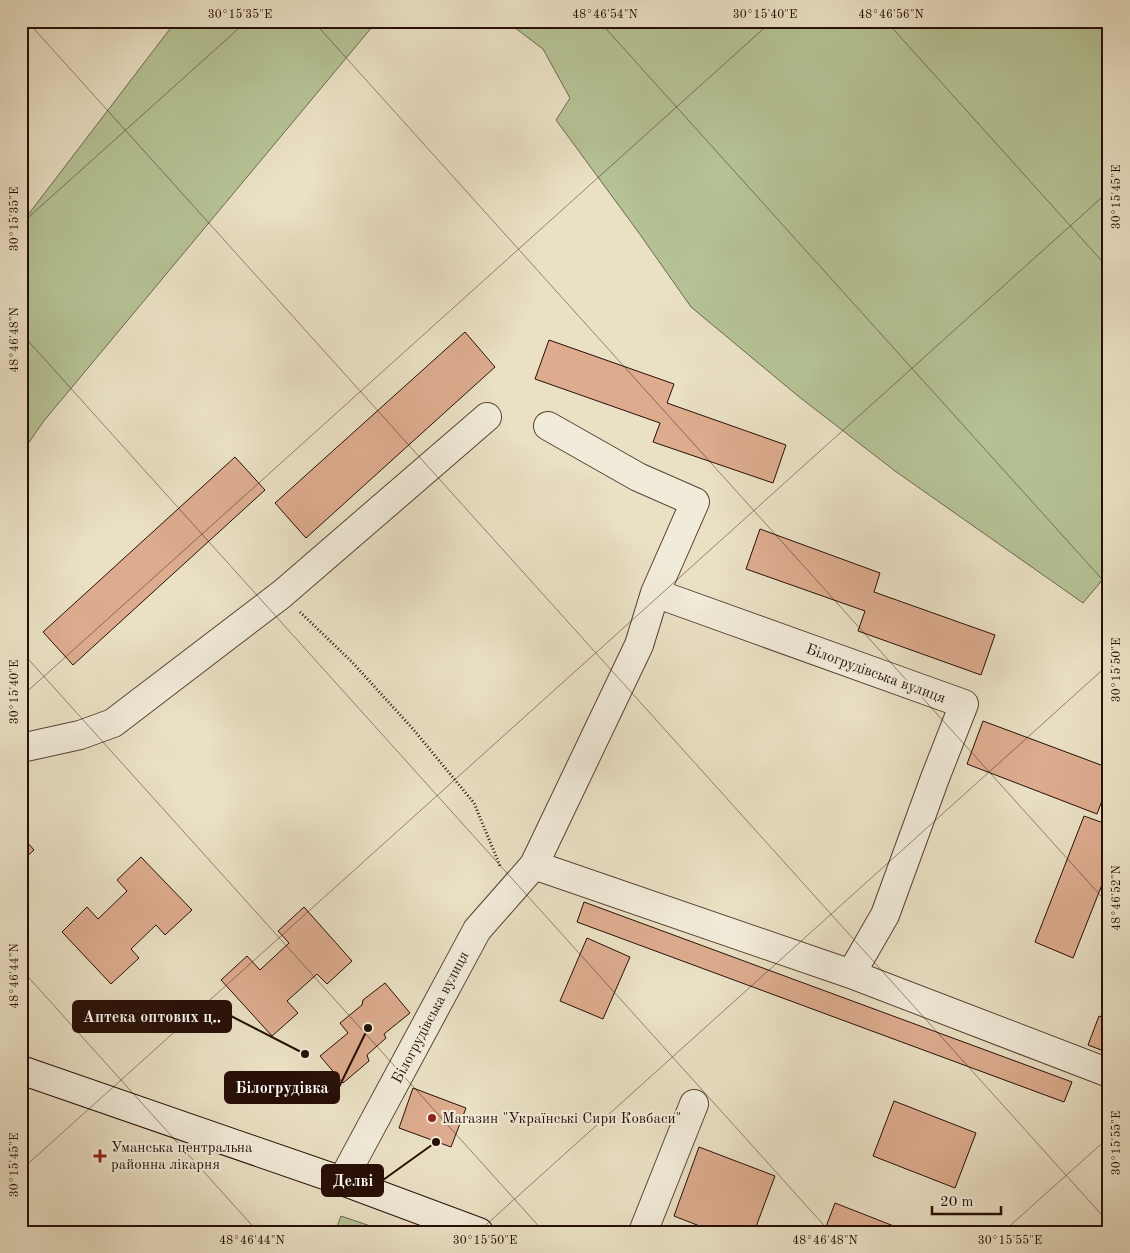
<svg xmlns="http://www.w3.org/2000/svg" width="1130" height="1253" viewBox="0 0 1130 1253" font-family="'Old Standard TT',serif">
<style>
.green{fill:#b5c295;stroke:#6e684e}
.building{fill:#ddac8f;stroke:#270f07}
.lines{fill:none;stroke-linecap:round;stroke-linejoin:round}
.street-casing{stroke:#584336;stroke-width:30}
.secondary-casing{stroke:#270f07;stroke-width:30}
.path{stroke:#270f07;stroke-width:3;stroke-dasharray:1 2.5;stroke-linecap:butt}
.street{stroke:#f1ebd9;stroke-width:28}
.secondary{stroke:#f1ebd9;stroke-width:28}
.ticks{fill:none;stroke:#270f07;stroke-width:1;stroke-opacity:0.45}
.poi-dot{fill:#8f2418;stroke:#f1ebd9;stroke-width:2}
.labels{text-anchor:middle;stroke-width:4;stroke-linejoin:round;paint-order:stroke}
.street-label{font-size:15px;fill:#270f07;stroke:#f1ebd9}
.poi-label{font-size:15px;fill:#270f07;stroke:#f1ebd9;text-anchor:start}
.leader{fill:none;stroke:#270f07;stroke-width:2}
.callout-dot{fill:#270f07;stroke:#f1ebd9;stroke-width:2}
.callout{fill:#270f07;stroke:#270f07;stroke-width:2}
.callout-label{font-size:16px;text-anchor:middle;font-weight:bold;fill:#fff}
.neatline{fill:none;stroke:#270f07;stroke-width:2}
.ticks-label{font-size:12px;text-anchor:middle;fill:#270f07}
</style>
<rect width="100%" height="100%" fill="#eae0c4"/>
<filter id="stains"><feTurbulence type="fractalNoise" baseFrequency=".004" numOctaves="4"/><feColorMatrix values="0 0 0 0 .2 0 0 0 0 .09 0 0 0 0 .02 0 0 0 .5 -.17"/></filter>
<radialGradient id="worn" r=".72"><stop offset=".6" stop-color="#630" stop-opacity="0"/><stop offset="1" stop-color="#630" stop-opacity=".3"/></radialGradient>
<path class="green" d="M176 21H377L43 422 21 454V224Z
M506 21H1092L1109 35V572L1083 603 895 471 798 396 691 307 639 233 556 120 570 98 543 49Z
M341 1216 388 1232H335Z"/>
<path class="building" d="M465 332 495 367 306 538 275 503Z
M549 340 674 384 667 403 786 445 773 483 653 442 660 423 535 379Z
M235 457 265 490 73 665 43 632Z
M760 529 880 573 874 592 995 635 981 675 858 631 865 611 746 569Z
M983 721 1109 768V782L1097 814 967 764Z
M1084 816 1109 825V867L1073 958 1035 942Z
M21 835 34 850 21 862Z
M141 857 192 910 165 935 156 925 131 949 139 958 111 984 62 932 87 907 98 919 127 891 117 880Z
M584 902 1072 1082 1064 1102 577 922Z
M304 907 352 961 327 984 317 974 287 1001 298 1013 272 1036 221 980 247 956 260 970 289 943 278 931Z
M587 938 630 957 603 1019 560 1001Z
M385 983 410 1013 384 1034 386 1038 367 1055 369 1061 343 1083 320 1056 348 1033 340 1023 362 1005 363 1000Z
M1099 1016 1109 1020V1053L1088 1045Z
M413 1088 466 1108 451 1147 399 1128Z
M894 1101 976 1133 955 1188 873 1156Z
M699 1147 775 1176 754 1232H715L674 1216Z
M835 1203 909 1232H824Z"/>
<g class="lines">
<g class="street-casing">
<path id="street" d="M548 426 638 477 695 502 655 593
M21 748 80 735 113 723 282 594 487 417
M851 974 1109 1073
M342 1181 477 930 534 865 639 645 655 593 964 704 935 778 885 915 851 974 534 865
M643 1232 694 1104"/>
</g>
<g class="secondary-casing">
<path id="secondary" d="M21 1070 342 1181 479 1232"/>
</g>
<path class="path" d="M300 612 352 662 413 729 474 803 500 866"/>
<use href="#street" class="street"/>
<use href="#secondary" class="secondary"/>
</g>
<path class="ticks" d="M27 21 1109 1223M313 21 1109 905M599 21 1109 587M886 21 1109 269M21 224 247 21M21 333 830 1232M21 651 544 1232M21 697 772 21M21 969 258 1232M21 1170 1109 191M478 1232 1109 664M1003 1232 1109 1137"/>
<g class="poi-dot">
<circle cx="432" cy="1118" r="5"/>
<path d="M97.5 1148.5h5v5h5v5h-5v5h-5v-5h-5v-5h5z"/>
</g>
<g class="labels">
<g class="street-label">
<text transform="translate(876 673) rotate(20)" y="5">Білогрудівська вулиця</text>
<text transform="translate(430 1017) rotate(-62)" y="5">Білогрудівська вулиця</text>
</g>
<g class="poi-label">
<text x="442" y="1123">Магазин "Українські Сири Ковбаси"</text>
<text x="111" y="1152">Уманська центральна<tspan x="111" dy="17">районна лікарня</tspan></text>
</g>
</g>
<path class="leader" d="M305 1054L231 1016M368 1028L339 1087M436 1142L383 1180"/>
<g class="callout-dot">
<circle cx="305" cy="1054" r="5"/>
<circle cx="368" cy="1028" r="5"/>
<circle cx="436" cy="1142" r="5"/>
</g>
<g class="callout">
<rect x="73" y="1001" width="158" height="31" rx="5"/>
<rect x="225" y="1072" width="114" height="31" rx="5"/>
<rect x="322" y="1165" width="61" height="31" rx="5"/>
</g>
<g class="callout-label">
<text x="152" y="1022">Аптека оптових ц‥</text>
<text x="282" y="1093">Білогрудівка</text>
<text x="353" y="1186">Делві</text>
</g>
<rect width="1130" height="1253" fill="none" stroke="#eae0c4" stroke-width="55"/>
<path d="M932 1206v8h69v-8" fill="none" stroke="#270f07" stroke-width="2.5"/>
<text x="940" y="1206" font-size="15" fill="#270f07" stroke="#f1ebd9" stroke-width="4" paint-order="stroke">20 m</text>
<rect x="28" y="28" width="1074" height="1198" class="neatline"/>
<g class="ticks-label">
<text x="240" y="18">30°15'35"E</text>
<text x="605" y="18">48°46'54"N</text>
<text x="765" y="18">30°15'40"E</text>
<text x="891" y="18">48°46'56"N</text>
<text transform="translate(1116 197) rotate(-90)" y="4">30°15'45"E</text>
<text transform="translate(14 219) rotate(-90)" y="4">30°15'35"E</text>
<text transform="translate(14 340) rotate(-90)" y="4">48°46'48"N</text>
<text transform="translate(1116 670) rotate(-90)" y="4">30°15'50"E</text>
<text transform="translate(14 692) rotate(-90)" y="4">30°15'40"E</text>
<text transform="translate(1116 898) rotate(-90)" y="4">48°46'52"N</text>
<text transform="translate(14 976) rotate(-90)" y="4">48°46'44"N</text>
<text transform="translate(1116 1143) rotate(-90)" y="4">30°15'55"E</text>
<text transform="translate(14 1165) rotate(-90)" y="4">30°15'45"E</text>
<text x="252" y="1244">48°46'44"N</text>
<text x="485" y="1244">30°15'50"E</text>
<text x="825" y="1244">48°46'48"N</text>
<text x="1010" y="1244">30°15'55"E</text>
</g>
<rect width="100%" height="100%" filter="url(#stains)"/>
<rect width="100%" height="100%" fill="url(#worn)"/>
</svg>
